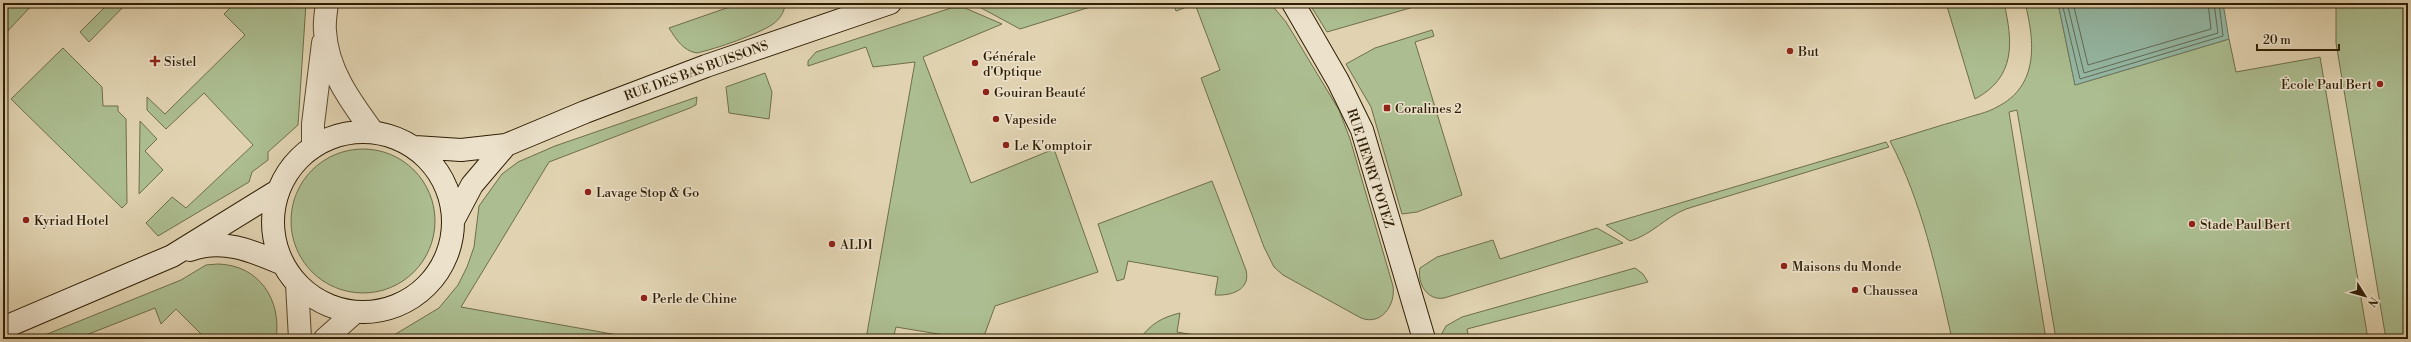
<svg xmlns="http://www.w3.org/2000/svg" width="2411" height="342" viewBox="0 0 2411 342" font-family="'Libre Bodoni',serif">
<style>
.green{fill:#acbe91;stroke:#6e6e4a}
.water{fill:#95b9a6;stroke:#6c7b65}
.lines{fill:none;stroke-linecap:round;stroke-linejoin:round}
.shore{stroke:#626c55;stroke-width:1}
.street-casing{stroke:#5c4b2f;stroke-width:24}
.secondary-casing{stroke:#2f1e04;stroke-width:24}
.street{stroke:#ece2cc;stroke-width:22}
.secondary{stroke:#ece2cc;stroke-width:22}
.poi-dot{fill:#8f2418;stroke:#ece2cc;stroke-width:1.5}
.labels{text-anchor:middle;stroke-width:3;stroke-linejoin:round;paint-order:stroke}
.poi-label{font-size:13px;fill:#2f1e04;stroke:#ece2cc;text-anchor:start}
.street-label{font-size:13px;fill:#2f1e04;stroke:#ece2cc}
</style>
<rect width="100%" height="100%" fill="#e1d3b1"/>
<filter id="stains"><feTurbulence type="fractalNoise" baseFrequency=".005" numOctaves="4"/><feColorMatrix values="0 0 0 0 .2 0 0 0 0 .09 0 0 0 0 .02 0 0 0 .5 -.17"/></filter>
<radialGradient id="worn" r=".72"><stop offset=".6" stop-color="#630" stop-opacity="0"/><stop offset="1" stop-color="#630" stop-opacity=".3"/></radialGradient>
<path class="green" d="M3 3H34L3 36Z
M109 3H127L89 42 80 32Z
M235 3H306L298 125 268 152V160L252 172 249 182 158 236 146 223 172 197 186 208 253 145 204 93 166 129 147 110V97L165 114 245 35 224 14Z
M741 3H785C785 11 780 19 773 24 759 34 715 49 697 53 683 51 676 39 669 28Z
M972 3H1103L1020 29Z
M1173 3H1270L1286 22 1339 110 1350 139 1393 286C1396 305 1381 326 1361 318L1283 275 1274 267 1264 247 1201 78 1220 70 1195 4 1176 11Z
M1309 3H1423L1424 4 1327 32Z
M1946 3H2004C2013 42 2016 77 1975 99Z
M2025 3H2058L2075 85 2229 39 2236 72 2320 57 2368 339H2056L2017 110 2009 112 2046 339H1952C1937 272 1922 202 1890 141 1914 134 1938 126 1963 119 1974 115 1987 113 1997 107 2039 86 2035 42 2025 3Z
M2336 3H2408V339H2386L2336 43Z
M951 8H965L1002 24 923 57 971 183 1054 149 1098 272 995 306 983 339H968L896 327 893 339H866L915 62 873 67 866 47 808 66V61L816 52Z
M1432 30 1434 36 1415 42 1462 195 1417 212 1402 214 1371 107 1346 64 1375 48Z
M63 48 102 87 103 106H118V111L126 119 127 203 122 208 11 99Z
M765 73 772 92 769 119 729 113 726 87Z
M697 97 696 105 690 108 549 162 461 307 640 339H496L470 335 469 339H361L394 335 439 308 458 285 467 267 474 247 479 206 502 174 518 162 555 146Z
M140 121 157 139 145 151 163 170 139 194Z
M1886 142 1889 147 1686 209C1664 218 1653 234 1630 241L1606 225Z
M291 221a72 72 0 1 1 144 0a72 72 0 1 1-144 0Z
M1212 181 1246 270C1251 290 1231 296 1215 295L1218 277 1128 261 1124 279 1117 281 1098 224Z
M1597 228 1623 243 1444 298C1427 301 1417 283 1420 268L1437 257 1493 240 1500 259Z
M218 264C259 265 282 300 276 339H206L176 309 161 324 155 308 76 339H35L181 280 206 265Z
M1635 268 1643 274 1648 282 1467 329 1469 339H1439L1446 326 1462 317Z
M1180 313 1177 332 1217 339H1140C1150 324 1163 317 1180 313Z"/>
<path class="water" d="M2058 3H2223L2229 39 2075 85Z"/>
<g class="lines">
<path class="shore" d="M2062 3 2080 79 2223 36 2219 3
M2067 3 2084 73 2218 33 2214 3
M2073 3 2088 65 2211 29 2208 3"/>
<g class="street-casing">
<path id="street" d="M327 3C326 12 324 22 325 31 327 70 351 102 373 132
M313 147V124L323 43
M297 284 300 339
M325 339 355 312"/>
</g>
<g class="secondary-casing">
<path id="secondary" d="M1293 3 1338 81 1362 130 1424 339
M273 222a90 90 0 1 1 180 0a90 90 0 1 1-180 0Z
M415 147 461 150 506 145 585 112 706 66 890 3
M454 219 472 185 506 145
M190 250C223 238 252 251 283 264
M3 328 172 256 279 190"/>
</g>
<use href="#street" class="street"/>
<use href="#secondary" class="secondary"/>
</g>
<g class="poi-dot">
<circle cx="1790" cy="51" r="4"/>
<path d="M153 55h4v4h4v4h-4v4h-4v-4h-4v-4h4z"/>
<circle cx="975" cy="63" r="4"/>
<circle cx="2380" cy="84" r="4"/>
<circle cx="986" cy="92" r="4"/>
<rect x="1383" y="104" width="8" height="8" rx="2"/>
<circle cx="996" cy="119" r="4"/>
<circle cx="1006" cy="145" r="4"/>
<circle cx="588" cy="192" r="4"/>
<circle cx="26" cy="220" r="4"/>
<circle cx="2192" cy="224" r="4"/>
<circle cx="832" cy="244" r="4"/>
<circle cx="1784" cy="266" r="4"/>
<circle cx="1855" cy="290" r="4"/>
<circle cx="644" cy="298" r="4"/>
</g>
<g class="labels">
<g class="poi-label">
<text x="1798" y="56">But</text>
<text x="983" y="61">Générale<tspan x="983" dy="15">d'Optique</tspan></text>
<text x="164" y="66">Sistel</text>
<text x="2372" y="89" text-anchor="end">École Paul Bert</text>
<text x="994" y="97">Gouiran Beauté</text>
<text x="1395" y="113">Coralines 2</text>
<text x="1004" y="124">Vapeside</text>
<text x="1014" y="150">Le K'omptoir</text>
<text x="596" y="197">Lavage Stop &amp; Go</text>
<text x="34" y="225">Kyriad Hotel</text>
<text x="2200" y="229">Stade Paul Bert</text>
<text x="840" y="249">ALDI</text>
<text x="1792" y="271">Maisons du Monde</text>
<text x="1863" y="295">Chaussea</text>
<text x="652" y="303">Perle de Chine</text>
</g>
<g class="street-label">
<text transform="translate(696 70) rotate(-20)" y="5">RUE DES BAS BUISSONS</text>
<text transform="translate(1371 168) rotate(72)" y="5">RUE HENRY POTEZ</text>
</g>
</g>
<rect width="2411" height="342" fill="none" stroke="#e1d3b1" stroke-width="16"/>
<rect x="4" y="4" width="2403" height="334" fill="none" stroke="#2f1e04" stroke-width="2"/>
<rect x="8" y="8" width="2395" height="326" fill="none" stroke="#2f1e04"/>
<g transform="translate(2365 296) rotate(127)" stroke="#ece2cc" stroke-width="3" paint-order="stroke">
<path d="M0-3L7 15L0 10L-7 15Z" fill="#2f1e04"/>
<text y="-6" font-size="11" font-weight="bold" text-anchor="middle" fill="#2f1e04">N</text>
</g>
<path d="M2257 44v6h82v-6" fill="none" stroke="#2f1e04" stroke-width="2"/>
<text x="2263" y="44" font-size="12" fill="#2f1e04" stroke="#ece2cc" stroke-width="3" paint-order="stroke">20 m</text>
<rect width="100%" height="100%" filter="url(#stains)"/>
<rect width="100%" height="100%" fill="url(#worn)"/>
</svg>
